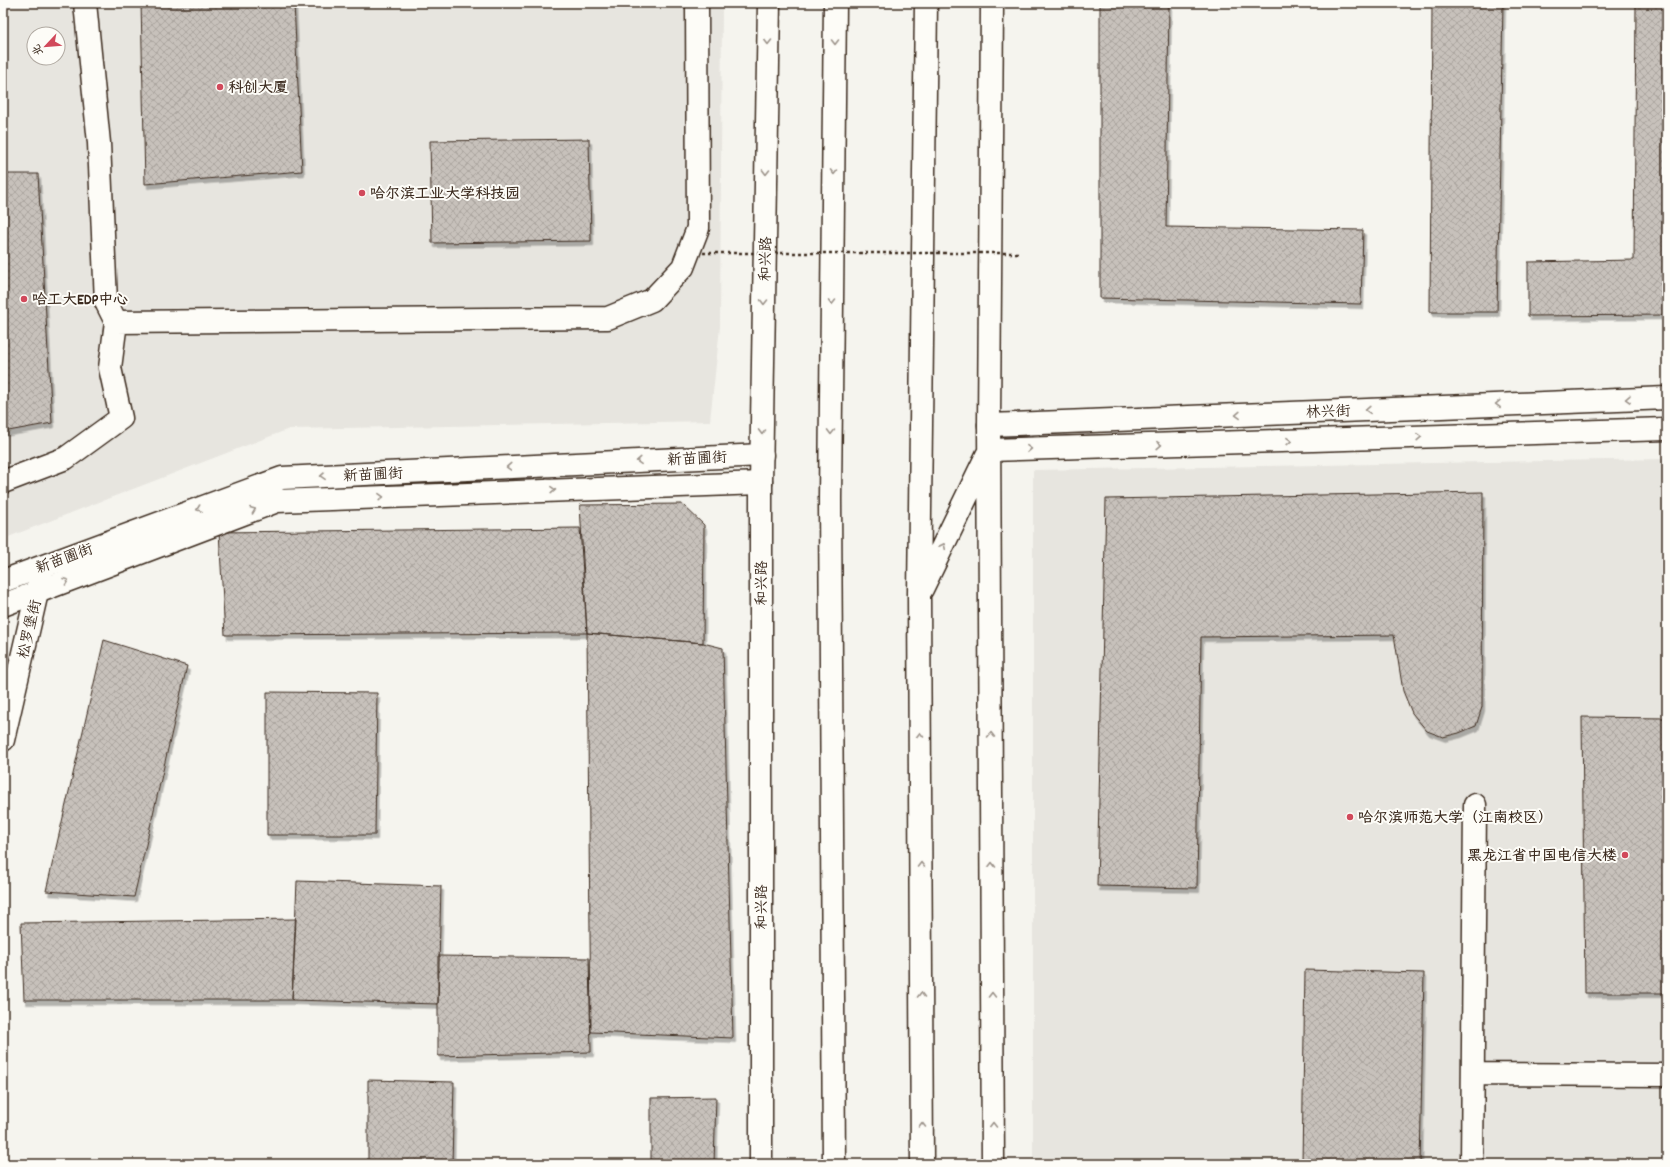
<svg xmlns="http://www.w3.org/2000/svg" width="1670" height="1167" viewBox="0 0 1670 1167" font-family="Dekko,'LXGW WenKai TC',sans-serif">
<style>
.built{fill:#e7e5df;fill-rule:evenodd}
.building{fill:url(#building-cross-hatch);stroke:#3b2a1e;filter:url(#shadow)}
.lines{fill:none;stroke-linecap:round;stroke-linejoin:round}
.minor-casing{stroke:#3b2a1e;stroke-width:25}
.tertiary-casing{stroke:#3b2a1e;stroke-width:25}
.secondary-casing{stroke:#3b2a1e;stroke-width:25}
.trunk-casing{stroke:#3b2a1e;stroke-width:25}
.minor{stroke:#fdfcf7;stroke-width:22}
.tertiary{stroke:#fdfcf7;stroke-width:22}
.secondary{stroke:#fdfcf7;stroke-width:22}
.trunk{stroke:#fdfcf7;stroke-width:22}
.path-bridge{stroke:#3b2a1e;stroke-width:2.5;stroke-dasharray:3 3;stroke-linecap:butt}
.oneway{stroke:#9c938a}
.poi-dot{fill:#d1495b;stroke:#fdfcf7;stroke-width:1.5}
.labels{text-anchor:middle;stroke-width:4;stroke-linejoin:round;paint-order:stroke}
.poi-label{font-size:15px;font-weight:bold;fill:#3b2a1e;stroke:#fdfcf7;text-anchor:start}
.street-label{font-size:15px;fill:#3b2a1e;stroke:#fdfcf7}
</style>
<defs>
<pattern id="building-cross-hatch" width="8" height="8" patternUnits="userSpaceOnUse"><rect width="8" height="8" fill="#c7c1bb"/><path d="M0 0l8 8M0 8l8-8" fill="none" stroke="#aca6a0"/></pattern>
<filter id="shadow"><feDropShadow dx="2.5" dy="4.5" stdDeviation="0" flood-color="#0004"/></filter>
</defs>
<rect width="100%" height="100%" fill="#f5f4ee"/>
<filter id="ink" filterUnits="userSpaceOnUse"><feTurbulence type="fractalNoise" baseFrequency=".025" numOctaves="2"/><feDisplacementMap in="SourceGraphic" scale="8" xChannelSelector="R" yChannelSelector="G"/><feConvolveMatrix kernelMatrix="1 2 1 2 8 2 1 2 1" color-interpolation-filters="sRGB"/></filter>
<g filter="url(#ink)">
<path class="built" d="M3 3H722L720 327 710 421 289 429 3 539ZM34 34H58V58H34Z
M1667 459V1164H1033V470Z"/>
<path class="building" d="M141 3H294L302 171 145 184Z
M1100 3H1169L1166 227 1363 230 1361 304 1100 298Z
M1432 3H1503L1497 312H1430Z
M1636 3H1667V315L1528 316V262L1634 260Z
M589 139 591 241 432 243 430 141Z
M3 174H38L52 423 3 432Z
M1483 492 1482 707 1476 726 1459 733 1443 737 1427 731 1412 713 1403 691 1394 635 1201 637 1197 888 1097 886 1106 499Z
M682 504 704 525 703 643 587 633 580 505Z
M580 528 587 633 225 635 219 532Z
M587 633 703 643 723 648 733 1038 591 1032Z
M104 640 187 666 134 897 46 891Z
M267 692 377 693 375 835H267Z
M1582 717 1667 718V993H1585Z
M297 881 441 886 438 1004 292 1000Z
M296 919 292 1000H24L21 923Z
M438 956 589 958 591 1052 438 1056Z
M1305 970 1424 973 1420 1164H1302Z
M368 1080 454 1082 452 1164H368Z
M716 1097 714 1164H651V1098Z"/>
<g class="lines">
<g class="minor-casing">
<path id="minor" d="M85 3 99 143 106 302 116 322 608 318 652 300 683 267 698 228 697 3
M3 482 66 458 121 418 110 368 116 322
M1473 1074 1667 1075
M1472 1164 1475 805"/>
</g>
<g class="tertiary-casing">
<path id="tertiary" d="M3 740 41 575"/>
</g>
<g class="secondary-casing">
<path id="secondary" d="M989 425 1667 398
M990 450 1667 429
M3 581 282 478 762 455
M3 605 277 501 761 483"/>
</g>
<g class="trunk-casing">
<path id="trunk" d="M992 3 989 425 993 1164
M922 589 987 455
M761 1164V483L769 3
M834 1164 830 499 835 3
M922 1164 919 594 926 3"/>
</g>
<use href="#minor" class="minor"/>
<use href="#tertiary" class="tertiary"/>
<use href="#secondary" class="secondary"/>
<use href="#trunk" class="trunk"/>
<path class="path-bridge" d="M703 253H1020"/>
</g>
<defs><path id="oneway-chevron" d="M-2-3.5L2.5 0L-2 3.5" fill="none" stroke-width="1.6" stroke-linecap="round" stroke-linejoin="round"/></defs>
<g class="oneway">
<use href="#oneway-chevron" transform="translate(768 42) rotate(91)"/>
<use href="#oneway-chevron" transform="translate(835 42) rotate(90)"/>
<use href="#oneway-chevron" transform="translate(766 172) rotate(91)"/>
<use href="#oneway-chevron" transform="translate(834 172) rotate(91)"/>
<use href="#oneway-chevron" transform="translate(764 302) rotate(91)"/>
<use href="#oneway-chevron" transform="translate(832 302) rotate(91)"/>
<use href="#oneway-chevron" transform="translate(1628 399) rotate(178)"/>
<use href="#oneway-chevron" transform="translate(1498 404) rotate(178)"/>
<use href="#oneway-chevron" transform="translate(1368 410) rotate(178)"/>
<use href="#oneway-chevron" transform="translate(1238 415) rotate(178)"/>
<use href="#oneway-chevron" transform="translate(762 432) rotate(91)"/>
<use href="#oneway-chevron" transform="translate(831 432) rotate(91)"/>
<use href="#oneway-chevron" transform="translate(1419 437) rotate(-2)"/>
<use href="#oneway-chevron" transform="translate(1289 441) rotate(-2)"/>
<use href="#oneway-chevron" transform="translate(1159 445) rotate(-2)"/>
<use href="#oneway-chevron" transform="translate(1029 449) rotate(-2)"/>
<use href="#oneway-chevron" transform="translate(639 461) rotate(177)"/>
<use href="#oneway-chevron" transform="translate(509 467) rotate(177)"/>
<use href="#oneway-chevron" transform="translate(323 476) rotate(177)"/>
<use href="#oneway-chevron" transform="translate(553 490) rotate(-2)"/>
<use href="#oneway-chevron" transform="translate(381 497) rotate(-2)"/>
<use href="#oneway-chevron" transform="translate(199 509) rotate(160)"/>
<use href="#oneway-chevron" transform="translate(253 510) rotate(-21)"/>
<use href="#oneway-chevron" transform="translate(943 546) rotate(-64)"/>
<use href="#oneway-chevron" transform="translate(66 581) rotate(-21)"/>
<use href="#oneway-chevron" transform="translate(920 735) rotate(-90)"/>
<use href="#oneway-chevron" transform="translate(991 735) rotate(-90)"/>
<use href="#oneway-chevron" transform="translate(921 865) rotate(-90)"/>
<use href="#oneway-chevron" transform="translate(992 865) rotate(-90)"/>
<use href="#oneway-chevron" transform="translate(921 995) rotate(-90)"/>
<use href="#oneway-chevron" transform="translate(992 995) rotate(-90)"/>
<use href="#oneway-chevron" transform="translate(922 1125) rotate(-90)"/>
<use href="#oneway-chevron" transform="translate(993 1125) rotate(-90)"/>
</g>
</g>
<g class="poi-dot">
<circle cx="220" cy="87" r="4"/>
<circle cx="362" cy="193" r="4"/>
<circle cx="24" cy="299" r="4"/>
<circle cx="1350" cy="817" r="4"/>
<circle cx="1625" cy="855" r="4"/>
</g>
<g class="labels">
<g class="poi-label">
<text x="228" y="92">科创大厦</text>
<text x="370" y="198">哈尔滨工业大学科技园</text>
<text x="32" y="304">哈工大EDP中心</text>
<text x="1358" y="822">哈尔滨师范大学（江南校区）</text>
<text x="1617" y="860" text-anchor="end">黑龙江省中国电信大楼</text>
</g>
<g class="street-label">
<text transform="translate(765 259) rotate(-89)" y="5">和兴路</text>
<text transform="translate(1328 411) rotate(-2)" y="5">林兴街</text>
<text transform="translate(697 458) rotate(-3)" y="5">新苗圃街</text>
<text transform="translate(373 474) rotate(-3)" y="5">新苗圃街</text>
<text transform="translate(64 558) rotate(-20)" y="5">新苗圃街</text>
<text transform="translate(761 583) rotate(-90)" y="5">和兴路</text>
<text transform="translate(29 629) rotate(-77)" y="5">松罗堡街</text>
<text transform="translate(761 907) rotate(-90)" y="5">和兴路</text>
</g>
</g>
<rect width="1670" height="1167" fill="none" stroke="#fdfcf7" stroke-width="16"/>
<rect x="8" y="8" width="1654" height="1151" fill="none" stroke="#3b2a1e" stroke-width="1.5" filter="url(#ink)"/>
<g transform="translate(46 46) rotate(244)"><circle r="19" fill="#fdfcf7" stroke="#afa8a0"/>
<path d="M0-3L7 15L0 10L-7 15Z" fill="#d1495b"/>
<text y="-6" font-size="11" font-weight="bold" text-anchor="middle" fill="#3b2a1e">北</text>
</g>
</svg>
